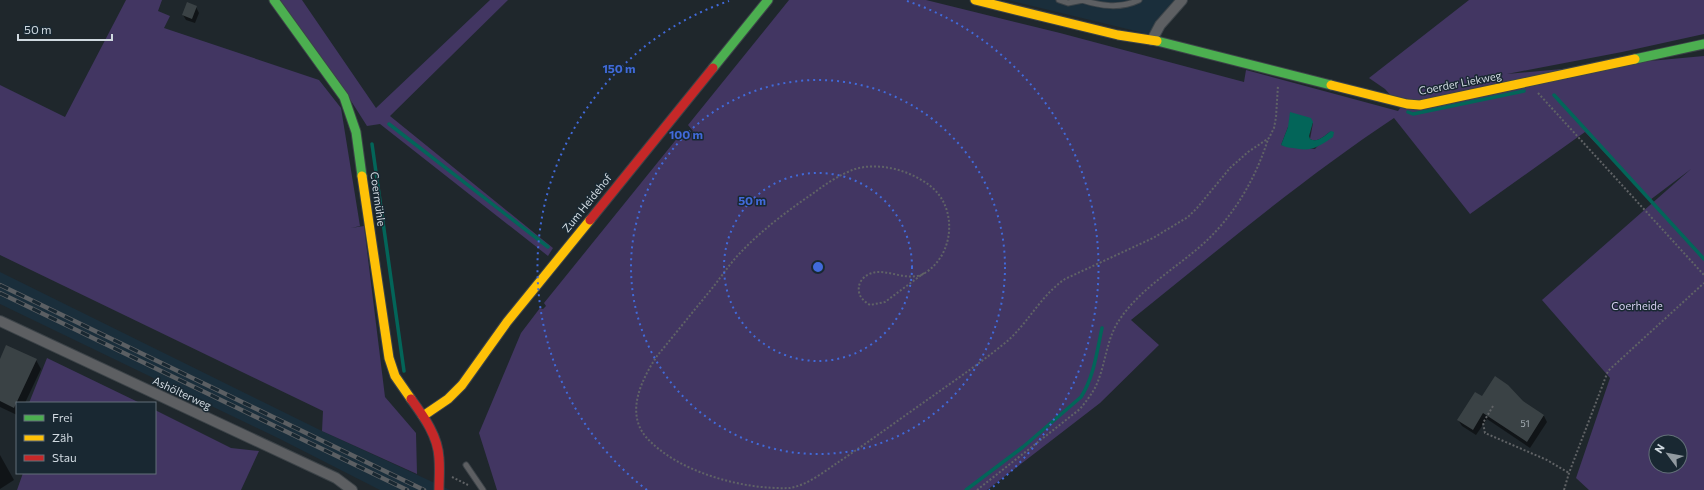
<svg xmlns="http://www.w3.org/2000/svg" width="1704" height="490" viewBox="0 0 1704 490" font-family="Commissioner,sans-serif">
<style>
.built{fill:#1a2e3b}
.green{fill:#423662;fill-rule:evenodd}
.water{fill:#036559}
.shadow{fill:#0007}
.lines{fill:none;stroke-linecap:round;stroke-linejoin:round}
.stream{stroke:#036559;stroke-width:3.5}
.building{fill:#3a4245}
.lane-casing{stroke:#3c4348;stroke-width:7}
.street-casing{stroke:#3c4348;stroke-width:12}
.fast-casing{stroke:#3c4348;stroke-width:11}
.slow-casing{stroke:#3c4348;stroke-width:11}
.jam-casing{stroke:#3c4348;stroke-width:11}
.path{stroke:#606366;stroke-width:2;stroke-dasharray:2 2;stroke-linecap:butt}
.lane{stroke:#5d5f62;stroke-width:5}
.street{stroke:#5d5f62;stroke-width:10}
.fast{stroke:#4caf50;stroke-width:9}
.slow{stroke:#ffc107;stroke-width:9}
.jam{stroke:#c62828;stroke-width:9}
.rail-casing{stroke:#5b5f63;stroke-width:4.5}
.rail{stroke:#192832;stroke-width:3;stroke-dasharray:9;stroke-linecap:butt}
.ring{fill:none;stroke:#416ada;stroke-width:2;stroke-dasharray:2 4}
.labels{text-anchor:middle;stroke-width:3;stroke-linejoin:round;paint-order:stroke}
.number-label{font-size:9px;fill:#aab3b9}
.street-label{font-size:11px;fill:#d0d9e0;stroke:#192832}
.park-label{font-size:11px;fill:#d8d1f2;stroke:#192832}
.centre{fill:#416ada;stroke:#192832;stroke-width:2}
.ring-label{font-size:12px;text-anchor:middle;font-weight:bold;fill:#416ada;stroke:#192832;stroke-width:3;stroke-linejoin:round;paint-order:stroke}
</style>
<rect width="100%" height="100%" fill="#1f272c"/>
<path class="built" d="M1008 0H1177L1148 34Z
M0 272 322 431 450 490H380L278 438 0 304Z"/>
<path class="green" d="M126 0H162L158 11 170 16 164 28 319 80 341 108 360 226 351 228 364 226 385 397 416 433 417 474 322 431 323 411 0 255V85L65 117Z
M280 0H302L376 108 490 0H508L390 116 553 248 548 256 380 124 367 126 346 93Z
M789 0H926L1060 33 1244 82 1246 70 1398 111 1401 107 1385 89 1369 78 1469 0H1704V34L1622 52 1507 74 1704 56V490H1589L1576 478 1610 378 1542 300 1691 169 1650 200 1585 132 1470 214 1394 118C1302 179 1217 251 1131 320L1159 345 1100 403 987 490H497L479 433 521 333 540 308 543 309 546 306 544 303 679 136 686 141 693 131 688 125ZM1313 123 1310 139C1318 143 1324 136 1331 131L1315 149 1281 145 1288 127ZM1656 442H1680V466H1656Z
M47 358 140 403H29Z
M155 410 231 448 259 451 241 490H17L23 473H155Z"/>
<path class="water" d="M1290 112 1311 118 1313 122 1309 136 1310 139C1318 143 1324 136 1331 131L1334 132 1333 137C1318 147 1312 152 1293 148 1289 148 1285 147 1281 145L1288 127Z"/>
<path class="shadow" d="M196 7 199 13 195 23 186 20 183 15Z
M36 360 41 369 25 403H17V415L0 407V362Z
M1483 398 1523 402 1544 416 1547 422 1530 448 1487 419 1476 435 1462 426 1458 420Z
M0 455 14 480 0 489Z"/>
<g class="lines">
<path class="stream" d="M1554 95 1704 259
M1408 112 1413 114 1524 91
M389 124 548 247
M372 144 404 371
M966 490 1023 447 1081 397C1094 377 1097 351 1102 328"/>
</g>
<path class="building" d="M187 2 197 6 192 19 182 15Z
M6 345 37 359 14 408 0 401V359Z
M1495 376 1508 385 1523 401 1544 415 1527 442 1483 413 1473 430 1457 420 1475 392 1482 396Z"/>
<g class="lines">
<g class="lane-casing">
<path id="lane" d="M1059 0 1068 3 1083 0
M1082 0C1101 6 1120 9 1139 0
M466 465 483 490"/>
</g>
<g class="street-casing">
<path id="street" d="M1152 40 1160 25 1182 0
M0 321 336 478 352 490"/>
</g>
<g class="fast-casing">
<path id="fast" d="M274 0 344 97 356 132 362 176
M1157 41 1331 85
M1635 59 1704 44
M713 68 768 0"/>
</g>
<g class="slow-casing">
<path id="slow" d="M975 0 1118 35 1157 41
M1331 85 1407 104 1420 105 1635 59
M362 176 389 358 395 376 411 399
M423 416 448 399 462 385 507 322 590 220"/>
</g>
<g class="jam-casing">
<path id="jam" d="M590 220 713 68
M411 399C424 417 438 436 439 458 440 469 439 480 439 490"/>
</g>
<path class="path" d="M1538 93 1704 275
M924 273 885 302 870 305C865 302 860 298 859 292 857 280 867 273 877 272 892 271 910 282 925 273 955 254 958 206 929 185 909 170 879 162 855 169 841 174 827 183 815 192 790 209 763 229 742 251 732 261 723 274 714 286 695 309 676 333 657 356 642 379 625 412 646 437 677 472 743 490 790 488 808 485 825 471 840 461 867 443 893 424 920 405 948 385 978 365 1005 343 1028 324 1040 296 1065 279L1153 238 1188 217 1197 208 1230 168 1248 152 1269 138 1274 128 1276 117 1278 85
M1493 406 1483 423 1485 433 1547 460 1569 473
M452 477 468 485
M977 490 1080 409C1087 400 1094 392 1098 381 1106 361 1107 337 1120 319 1141 288 1176 268 1203 244 1234 216 1256 178 1268 139
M1564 490 1569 473 1608 371 1704 283"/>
<use href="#lane" class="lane"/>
<use href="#street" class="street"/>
<use href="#fast" class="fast"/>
<use href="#slow" class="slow"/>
<use href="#jam" class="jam"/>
<g class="rail-casing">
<path id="rail" d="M0 285 424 490
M0 293 407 490"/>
</g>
<use href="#rail" class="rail"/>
</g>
<g class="ring">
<circle cx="818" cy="267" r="94"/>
<circle cx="818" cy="267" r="187"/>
<path d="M647 490A281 281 0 0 1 729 1M907 1A281 281 0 0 1 989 490"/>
</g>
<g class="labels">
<g class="number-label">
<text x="1525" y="427">51</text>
</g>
<g class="street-label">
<text transform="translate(1460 83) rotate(-11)" y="4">Coerder Liekweg</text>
<text transform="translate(378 199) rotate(82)" y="4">Coermühle</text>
<text transform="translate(587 203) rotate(-51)" y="4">Zum Heidehof</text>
<text transform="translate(182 393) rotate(25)" y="4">Ashölterweg</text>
</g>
<g class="park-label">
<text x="1637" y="310">Coerheide</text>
</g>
</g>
<circle cx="818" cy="267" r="6" class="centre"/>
<g class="ring-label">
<text x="619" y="73">150 m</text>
<text x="686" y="139">100 m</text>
<text x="752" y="205">50 m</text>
</g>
<rect x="16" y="402" width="140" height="72" fill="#192832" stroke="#626f78"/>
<rect x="24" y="415" width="20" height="6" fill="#4caf50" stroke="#626f78"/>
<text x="52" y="422" font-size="12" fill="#d0d9e0">Frei</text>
<rect x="24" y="435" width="20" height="6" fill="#ffc107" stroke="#626f78"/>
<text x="52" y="442" font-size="12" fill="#d0d9e0">Zäh</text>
<rect x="24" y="455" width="20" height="6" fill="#c62828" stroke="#626f78"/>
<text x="52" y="462" font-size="12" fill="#d0d9e0">Stau</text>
<g transform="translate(1668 454) rotate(302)"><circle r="19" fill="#192832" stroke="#626f78"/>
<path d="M0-3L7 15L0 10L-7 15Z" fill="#929ba1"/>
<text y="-6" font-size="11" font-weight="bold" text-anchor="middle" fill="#d0d9e0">N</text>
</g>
<path d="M18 34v6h94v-6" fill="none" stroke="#d0d9e0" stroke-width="2"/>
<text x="24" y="34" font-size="12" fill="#d0d9e0" stroke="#192832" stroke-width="3" paint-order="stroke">50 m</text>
</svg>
